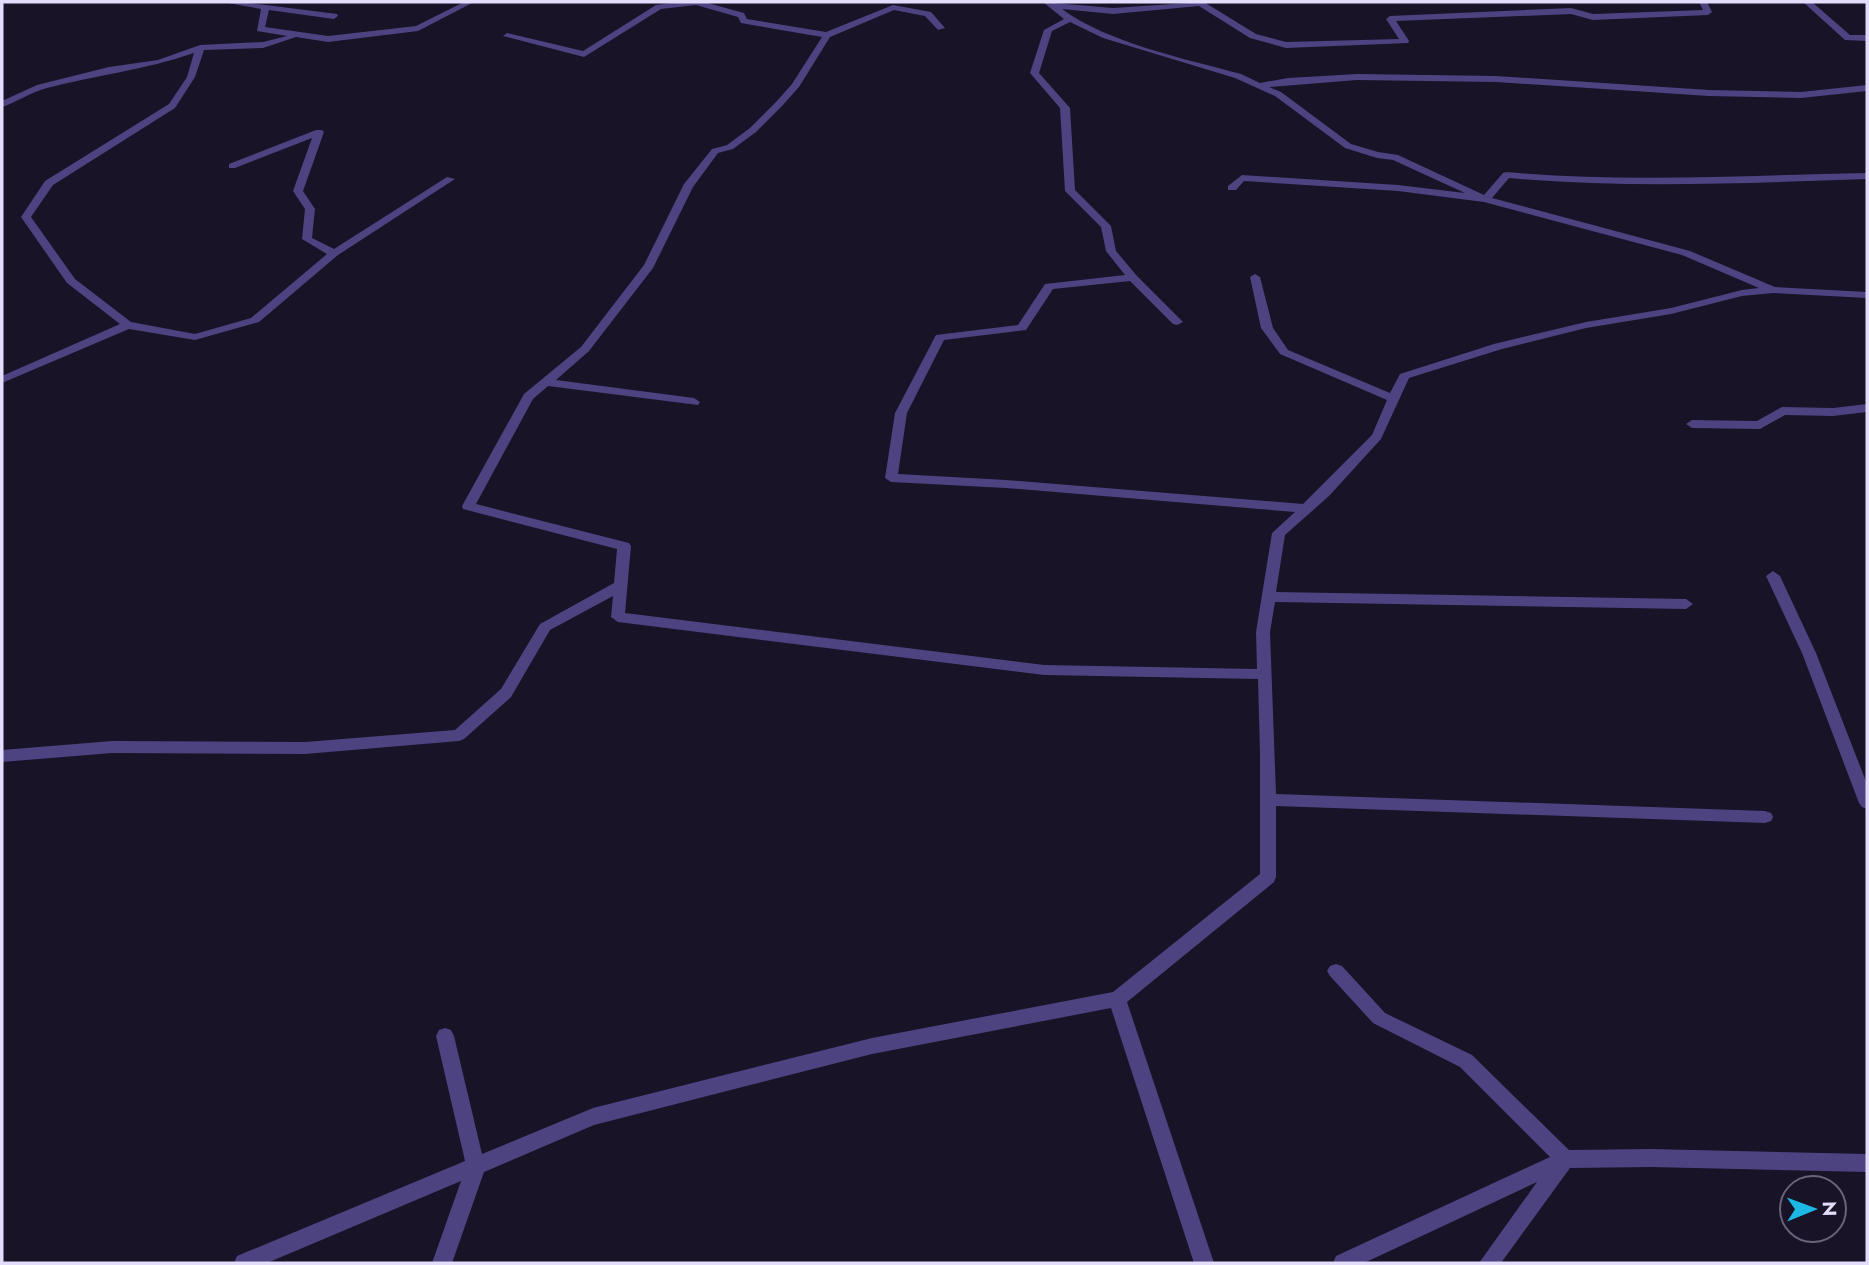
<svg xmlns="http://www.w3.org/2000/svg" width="1869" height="1265" viewBox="0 0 1869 1265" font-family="Jost,sans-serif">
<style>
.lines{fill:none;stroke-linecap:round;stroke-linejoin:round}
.street{fill:#4d4380;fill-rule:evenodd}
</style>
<rect width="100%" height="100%" fill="#181326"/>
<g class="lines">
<path class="street" d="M222 2H243L337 14 338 16 334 19 269 10 265 27 328 36 416 26 464 2H474L418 31 328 42 296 37 263 48 204 50 195 77 175 108 53 185 31 217 75 279 131 322 195 334 251 318 327 254 302 239 305 209 293 191 312 138 235 168H229V164L316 130H322L324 132 303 191 315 209 312 238 334 249 447 177 455 179 338 255 259 322 195 340 129 329 2 383V376L120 324 67 283 21 217 45 181 169 104 187 77 194 53C146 70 96 75 47 88 31 92 17 102 2 107V101L37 85 109 67 158 60 200 45 263 42 287 36 257 31 261 9Z
M679 2H704L744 13 747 19 826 32 893 5 931 12 945 28 938 30 925 16 894 10 830 37 799 87 782 106 756 132 733 149 718 153 693 187 653 268 589 351 556 380 694 398 700 402 698 405 548 386 533 399 476 504 629 543 631 546 625 613 1044 665 1257 669 1256 632 1272 533 1295 512 1006 488 891 482 885 478 895 413 936 335 1018 325 1045 284 1125 275 1106 251 1101 227 1065 191 1060 108 1030 73 1044 30 1064 19 1043 2 1113 8 1204 2 1256 34 1286 42 1399 39 1386 19 1390 16 1571 8 1593 14 1703 10 1699 2H1707L1712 12 1708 15 1593 20 1571 14 1396 21 1409 41 1408 43 1286 48 1250 38 1199 6 1113 14 1062 9C1108 43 1186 59 1241 74L1260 83 1288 78 1357 74 1496 76 1709 90 1801 92 1867 85V91L1801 98 1709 96 1496 82 1357 80 1269 87 1281 92 1351 144 1378 152 1398 155 1484 195 1503 173 1506 172C1626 183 1747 175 1867 173V179C1748 183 1628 189 1509 178L1492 198 1690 251 1775 287 1867 292V298L1773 293 1742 296 1671 314 1586 328 1502 349 1409 378 1381 439 1329 496 1285 535 1276 592 1686 599 1693 604 1686 609 1275 602 1270 632 1276 794 1765 811 1771 813 1773 817 1771 821 1765 823 1276 806V877L1274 882 1127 1002 1214 1263H1194L1111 1008 872 1054 594 1125 484 1172 452 1263H432L461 1181 267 1263H234L237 1256 465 1161 436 1036 439 1030 445 1028 451 1030 454 1036 482 1154 593 1108 872 1038 1113 992 1260 874V753L1258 679 1044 675 618 622 611 617 613 596 550 630 511 697 464 739 459 741 305 754 112 753 2 762V750L112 741 305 742 455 730 501 689 540 624 614 583 617 549 463 509 462 506 524 394 581 347 644 265 684 184 712 149 727 145 750 128 776 102 792 84 822 37 741 23 738 17 696 5 661 9 584 57 503 36 507 33 583 51 656 5ZM1070 22 1103 38 1235 78 1275 96 1345 148 1377 158 1393 160 1465 193 1398 185 1242 175 1228 186V190H1236L1244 181 1398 191 1484 202 1682 255 1759 288 1742 290 1671 308 1586 322 1494 344 1400 374 1390 393 1288 350 1273 328 1260 277 1255 274 1250 277 1261 328 1280 354 1387 400 1372 435 1303 504 1006 480 898 474 907 413 944 340 1026 330 1053 289 1130 281 1173 324 1177 325 1183 322 1137 276 1116 251 1111 226 1075 190 1070 108 1039 73 1052 31Z
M1803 2H1812L1850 35H1867V41L1845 40Z
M1867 404V412L1833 416 1785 415 1760 429 1692 428 1686 424 1692 420 1757 421 1782 407 1833 408Z
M1773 571 1780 576 1816 653 1867 784V809L1862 807 1859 803 1802 653 1766 576Z
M1336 964 1342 966 1385 1013 1472 1055 1569 1150 1651 1149 1867 1154V1172L1651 1167 1570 1168 1501 1263H1479L1537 1182 1364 1263H1333L1336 1256 1550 1157 1460 1067 1373 1023 1330 976 1327 971 1330 966Z"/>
</g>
<rect width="1869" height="1265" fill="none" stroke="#e3dcfb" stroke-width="7"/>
<g transform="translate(1813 1209) rotate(89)"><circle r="33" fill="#181326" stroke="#69637b" stroke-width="2"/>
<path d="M0-5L12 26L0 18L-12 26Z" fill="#1eb8e5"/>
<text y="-10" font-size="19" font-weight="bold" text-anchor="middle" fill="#e3dcfb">N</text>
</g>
</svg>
